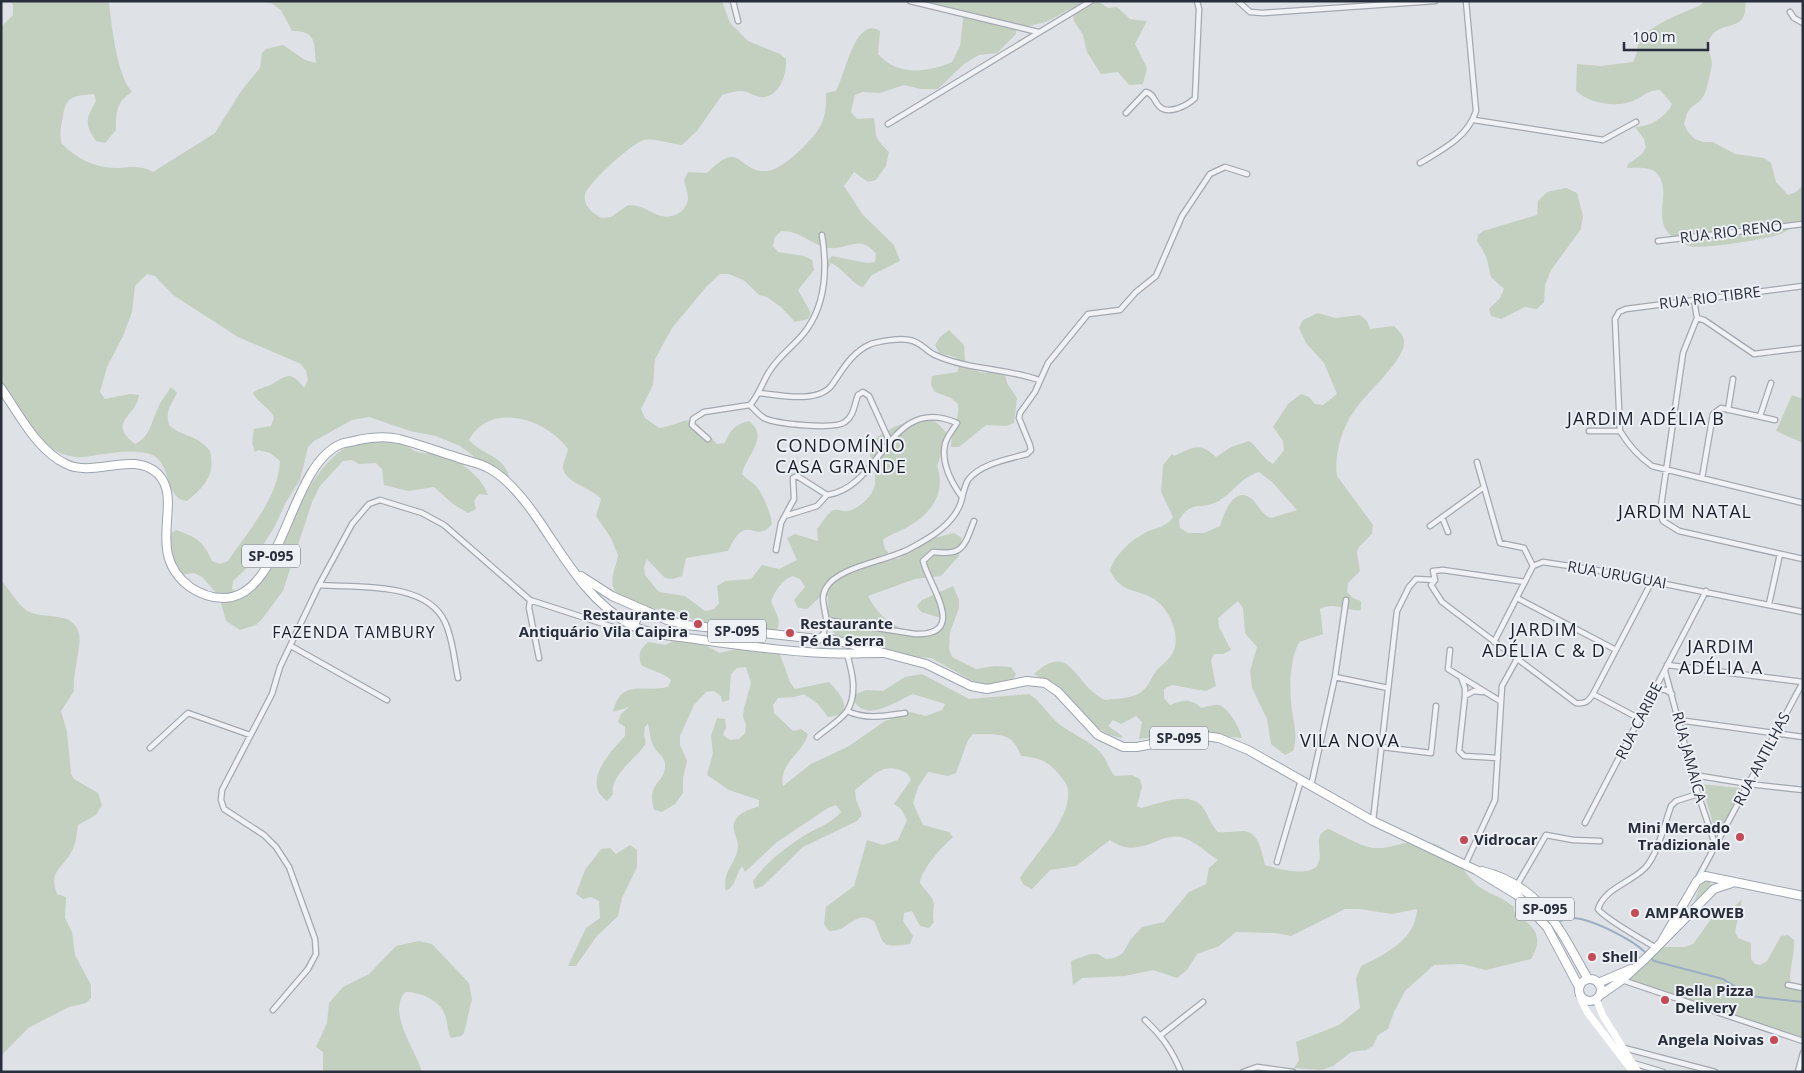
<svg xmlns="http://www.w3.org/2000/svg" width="1804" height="1073" viewBox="0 0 1804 1073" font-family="'Open Sans',sans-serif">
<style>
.green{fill:#c3d0c0;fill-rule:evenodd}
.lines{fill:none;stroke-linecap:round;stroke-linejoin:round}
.stream{stroke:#9badc4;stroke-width:2}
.street-casing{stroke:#a4a8b0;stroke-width:7}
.primary-casing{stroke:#9ea5b1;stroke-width:10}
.street{stroke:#f0f2f5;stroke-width:4.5}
.secondary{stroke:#fff;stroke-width:7}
.primary{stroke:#fff;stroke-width:8}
.poi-dot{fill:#c34b56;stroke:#edf0f4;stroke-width:2}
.labels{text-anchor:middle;stroke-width:4;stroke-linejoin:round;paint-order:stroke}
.shield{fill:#edf0f4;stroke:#636873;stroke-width:1}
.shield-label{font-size:14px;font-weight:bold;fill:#282e3c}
.street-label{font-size:15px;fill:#282e3c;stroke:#edf0f4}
.poi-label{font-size:15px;font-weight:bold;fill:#282e3c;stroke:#edf0f4;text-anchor:start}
.neighbourhood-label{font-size:16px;letter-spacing:1px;fill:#1b202d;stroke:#edf0f4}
.quarter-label{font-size:18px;letter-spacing:1px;fill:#1b202d;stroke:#edf0f4}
</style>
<rect width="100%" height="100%" fill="#dee1e6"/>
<path class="green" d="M11 1H109C111 23 117 76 132 92 116 102 116 112 116 130L105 143 96 141C84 124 86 118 96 101L94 94C75 96 66 95 63 116 61 126 59 133 62 144 77 159 97 169 119 168 132 167 141 165 153 172L215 133 241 91 260 68 262 53 266 49 283 45 305 60 316 63C314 41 316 31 292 31L281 10 271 3 257 1H722L730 23 748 41 780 54 786 59C787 73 781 94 765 97 757 98 749 92 742 91 735 91 728 93 722 95L697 131 682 145C670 144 655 138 644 140 633 142 586 185 585 195 583 206 593 214 602 218L611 217 628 205C644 205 649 213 662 216 673 219 687 211 688 199 688 193 685 185 684 180L688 172 707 173C742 137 737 173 767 171 783 170 815 138 822 123 826 114 826 103 826 93L836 91C845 76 855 15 880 31L878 54C897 76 927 73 952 62L960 46 964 11 914 1H1098L1108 8 1117 7 1130 19 1147 21 1135 44 1147 68 1143 84 1129 85 1118 72 1101 74 1087 52 1083 35 1074 21 1072 8 1046 22 1016 29V34L997 53 979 55 964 64 938 89H921L904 85 880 93 863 92 855 95 851 112 857 119 874 118C877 139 873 136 889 152L886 166 876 180 868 182 854 172 844 186 863 215 894 245 900 261 872 275 863 287C853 285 843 268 831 263L828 269 826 262 832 256 867 263 875 262 876 254C860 233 848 250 829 248 812 245 799 230 781 231L775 237 773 246 778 252 804 256 812 260 814 270 798 290 811 313 808 319 795 322 781 307 767 297 759 295 745 281 729 274H720L707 286 672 328 655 359 653 385 641 409 645 418 659 428C671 427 680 420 693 420L717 444 725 443C729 431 736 424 749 421 770 438 746 455 742 474 746 479 749 480 754 484 761 489 772 516 772 524 754 546 748 509 728 551L686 558 682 576 673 579 665 578 647 559 644 567 645 575 659 592 685 596 705 611 714 609 719 603 717 586 725 581 751 579 762 565 779 569 797 560 787 538 795 534 818 541 817 529C821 524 826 515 832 511 838 508 841 512 847 511 856 510 866 501 871 494 884 474 863 456 872 443 881 430 912 418 928 419 937 420 943 429 948 435L937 466C946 490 933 512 911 525 902 531 892 533 883 540 884 550 888 555 898 559L926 540 954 533 962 538 959 556 941 576 915 579 868 596C882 624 913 642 942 624L941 618 921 612 917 606 922 600 953 586 959 600V608L950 632 949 649 952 657 976 669 994 666 1011 667 1016 674 1012 681 993 685 976 683 931 658 914 657 837 636C825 625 828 612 828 596L820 597 807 609 798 608 794 600 805 587 800 579 793 576C781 580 776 590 771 601 775 613 782 618 777 630L768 634C747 631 723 630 702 624 694 622 687 615 678 612 659 606 629 613 617 595 607 580 616 570 618 555L611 538 596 516 601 499C591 487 565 483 563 468 563 461 567 456 568 449 546 418 489 401 469 440 482 455 503 455 509 476L506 480 460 446 436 436 410 431 369 417 352 420 314 441 308 447 300 480 286 502 275 526 252 563 233 581 232 589 240 593C252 582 266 572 275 559 279 554 279 550 281 545 296 510 323 446 366 440 374 439 394 438 400 441 412 449 414 454 431 453 450 452 483 476 488 495L479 494 474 501 476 509 468 513 453 504 434 487 408 491 384 485 382 469 376 463 359 464 352 460 343 461 320 486 312 502 283 591 262 619 256 625 240 630 226 621 219 596 202 577 194 573 181 575 167 546 170 534 176 530C197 538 203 540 212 561L220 564 228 561C248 531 278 499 280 461L270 453 258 450 255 452 252 443 254 429 271 426 274 418C270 407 259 405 253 393 258 389 262 388 268 386 285 378 289 367 304 388L308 380 306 371 301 364 238 337 173 295 155 276 147 274 135 286 132 312 123 336 107 367 100 392 105 399 130 394 139 395C137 416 106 422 135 444 151 436 151 422 158 408 161 400 167 394 171 387L177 393C171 405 165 411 169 425 183 438 197 434 210 451 216 475 204 487 187 501 164 499 172 463 152 455 137 449 119 452 103 454 94 455 85 458 76 457 37 453 21 409 1 381V27L13 15V5Z
M1704 1H1745C1749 34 1720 19 1710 38 1705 48 1712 55 1712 64 1711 70 1707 92 1703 97 1699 103 1693 105 1689 110 1686 114 1686 119 1684 124L1688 132 1695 139 1703 142H1713L1735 154 1764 158 1771 163 1776 182 1788 195 1796 192 1803 185V221C1795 225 1788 231 1780 234 1769 239 1699 250 1689 246 1680 243 1669 236 1665 228 1657 211 1669 191 1659 176 1653 166 1638 168 1627 168L1628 164 1642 154 1646 147 1644 139 1635 127C1650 127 1666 117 1672 104L1660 90C1648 90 1644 96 1635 100 1618 109 1589 103 1576 91L1577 64 1601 66 1633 62C1638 54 1636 47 1640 40 1651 24 1683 13 1701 5Z
M1566 188 1577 193 1583 216 1581 229 1551 270 1545 285 1544 302 1537 309 1525 307 1501 319 1491 316 1489 309 1500 298 1504 289 1491 277 1486 256 1477 241 1478 235 1483 231 1537 215 1538 201 1547 192Z
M1318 313 1335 318 1360 315 1367 321 1370 329 1394 326C1399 331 1404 335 1404 342 1405 360 1365 394 1355 410 1342 427 1334 455 1337 476L1373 525 1372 534C1354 552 1356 546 1360 571L1348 583 1347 592 1353 598 1361 601V610C1345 612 1335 601 1320 609L1323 634 1299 642C1291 659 1289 682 1291 701 1292 718 1299 735 1293 751L1285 755 1271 744 1267 719 1252 688 1250 671 1257 647 1245 633 1243 608 1238 601 1218 618 1219 627 1231 650 1223 654H1214L1211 661 1216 686 1206 691 1172 685 1164 689V698L1170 705C1183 700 1191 698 1201 708 1206 707 1213 704 1218 705 1229 707 1240 729 1242 738L1182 733 1139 739 1142 722 1136 716 1121 724 1113 720 1108 726 1122 736V738C1095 735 1074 703 1054 687 1048 682 1040 678 1034 674 1072 640 1073 685 1105 700 1122 698 1140 699 1149 683 1153 676 1154 672 1160 667 1163 664 1168 660 1171 656 1183 639 1170 609 1154 599 1136 588 1122 594 1110 571 1113 557 1130 541 1143 534 1154 527 1165 529 1173 517L1161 492 1163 465 1172 454 1174 456C1193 448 1199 441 1216 457L1231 447 1249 441C1259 448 1262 458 1273 464L1284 450 1283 441 1273 427 1288 404 1301 394 1309 397 1315 404 1323 405 1337 394 1324 363 1306 343 1299 328 1303 320ZM1259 472 1272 482 1297 510 1271 518C1262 514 1260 508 1254 501 1235 482 1224 513 1220 526L1204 533H1188L1180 528 1179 520C1191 500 1200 510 1217 502 1232 494 1241 477 1259 472Z
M949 330 964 345 965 361C984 381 988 369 1009 370L1005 375 1007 383 1017 398 1014 423 1006 426 986 425 959 447H951C951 431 960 420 958 404L951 398 935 392 931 385 932 376 957 372 960 364 955 357 939 353 935 345 940 337Z
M1792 395 1803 399V443L1776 431Z
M1 580C9 589 17 603 26 610 42 621 74 609 79 634 82 644 72 675 74 691L61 711 67 732 71 774 74 779 98 793 102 805 96 815 78 825C77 832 76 842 73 849 64 868 48 870 57 894L66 897 65 918 72 932 75 955 91 985V998L86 1003 69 1007 28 1028 1 1056Z
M680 638 697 641 720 653 763 643 771 644 778 649 790 682 795 689 829 682C841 694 857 715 828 717L818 704 804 694 795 697 778 698 773 705 774 713 793 731 801 729 808 734C803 753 778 764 783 786L811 764 849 746 885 721 910 712 926 716 942 710 945 704 913 694C896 701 867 723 854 701L856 694 866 690 883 691 905 677 922 674 969 699 1029 694C1042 702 1048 715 1059 724 1073 735 1089 740 1101 753 1108 761 1108 769 1115 776L1132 775 1140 779 1142 787 1137 806 1141 808C1159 804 1191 789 1204 809 1209 817 1211 825 1218 832 1227 833 1234 831 1243 831 1259 831 1262 853 1265 865 1276 869 1312 878 1318 864 1324 851 1311 836 1328 829 1339 833 1363 848 1374 848 1395 849 1413 836 1435 844 1458 852 1462 875 1481 888 1493 896 1503 897 1514 907V912C1534 926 1545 936 1531 959L1486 970 1462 964 1434 965 1405 991 1394 1012 1388 1029 1378 1035 1373 1046 1366 1050 1351 1052 1333 1066 1322 1070 1294 1068 1299 1060 1296 1042 1339 1025 1360 1008 1356 979 1361 966C1385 954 1416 940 1417 909L1392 914 1359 909H1345L1291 936 1275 933 1236 932 1219 946 1197 954 1187 970 1177 978 1153 970 1125 976 1082 978 1073 985 1071 961 1090 954H1098L1106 959 1114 958 1122 954 1131 939 1142 927 1164 922 1189 892 1206 884 1209 868 1218 860C1207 853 1194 840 1181 837 1158 832 1139 861 1110 840L1076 866 1050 870 1032 889 1024 885 1020 878C1035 853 1071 821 1068 790 1067 783 1062 778 1058 773 1047 760 1038 758 1021 756 1011 729 997 736 973 734L968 740 956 773 948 776 928 772 918 787 913 803 923 825 949 832 953 837C942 847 922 868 920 883 924 890 933 896 934 904 934 911 932 915 934 922L929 928 920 926 912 911 904 913 903 921 913 936 910 944C879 948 885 945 874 921 854 909 851 931 829 931L824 924 826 907 854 886 867 840 883 845 898 840 907 820 901 809 894 804 911 780 907 773C882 760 874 776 855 790L856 799 862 815 857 821 803 847 763 886 755 889 753 881C768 860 790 844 812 831 823 826 833 821 841 812L836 805 828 808 777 842 745 872 742 866C735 875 737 885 726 891 722 869 736 866 738 846 738 839 732 831 734 823 738 812 749 810 759 806V800L729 790 707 775 713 753 711 736 717 718 725 719 726 727 723 735 730 740 739 739 745 733 746 725 743 717 744 708 751 683 746 667 737 668 731 674 729 700 722 702 721 696 714 691 706 692 694 705 680 736V745L687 761 683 778V793L675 804 662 812 654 810C646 783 664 784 665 767 666 756 658 755 654 747 650 741 650 731 648 724L645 727 644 735 646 743C636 760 610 774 613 794L607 801C581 783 610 752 625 736V727L618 722 621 714 629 707 613 712C621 678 643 693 668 687L671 680C661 671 651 671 641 665 638 654 640 649 648 642L665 645Z
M1701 784 1740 788 1741 792 1719 834 1716 833Z
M630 845 637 850V867L622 898 618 916 596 937 576 966H568L586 928 600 918 599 901 591 897 583 899 576 894 585 870 601 849 610 848 616 854Z
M1709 879 1711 886 1694 902 1701 883Z
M1742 899 1735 932 1738 938 1751 943V959L1755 964 1760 965 1767 961 1781 936 1788 935 1794 940C1795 956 1788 970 1791 986L1803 987V1041L1623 980 1657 947H1685L1693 944 1712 918 1731 910Z
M419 941 432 944 469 983 472 999 464 1033 461 1036 451 1038C447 1031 448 1023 445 1015 440 1000 420 992 405 992 387 1014 415 1048 422 1072H323V1052L316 1047 327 1023 329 1003 343 987 369 974 396 946Z"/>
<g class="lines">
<path class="stream" d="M1560 921C1564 920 1568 918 1572 918 1591 918 1633 940 1646 953
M1649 956 1654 961 1723 979 1750 996 1803 1002"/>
<g class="street-casing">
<path id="street" d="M733 1 738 21
M910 1 1038 32
M1238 1 1250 12 1263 13 1435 1
M1790 12 1794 18 1803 23
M1126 113 1146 92C1154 94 1154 101 1159 106 1168 116 1188 105 1195 98L1199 9 1197 1
M1474 120 1603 140 1636 122
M888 124 1091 1
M1420 163C1442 150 1468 137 1476 111L1466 1
M1658 241 1803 224
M1803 286 1626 309 1619 312 1615 319 1620 431C1629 446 1638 456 1652 466L1803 503
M1694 300 1697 318 1704 320 1754 354 1803 348
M1697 318 1683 353 1660 513 1663 521 1679 531 1803 559
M759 393C779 395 818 404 832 385 843 369 852 352 871 344 880 341 900 338 909 340 920 341 926 351 935 355 968 370 1005 368 1039 380
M750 405C754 409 759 415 764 418 776 424 834 430 845 422 854 416 854 405 858 395L863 392 869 396 889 440
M1728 410 1733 379
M1760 416 1771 383
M1589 431H1620
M708 439 692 425 693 419 704 412 750 405C759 395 762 383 769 372 779 355 797 344 807 329 826 302 827 266 822 235
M1477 462 1500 543 1524 548 1533 566
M1702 478 1713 414 1721 408 1775 420
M785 516 817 506 827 495
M1442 517 1448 532
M1430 526 1484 487
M776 550 781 523 794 499 793 478 797 476 827 495C883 487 889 393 957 423 953 430 947 436 945 444 941 463 951 482 962 497
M1533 566 1543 562 1596 570 1803 612
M1435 580 1431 585 1442 602 1576 703C1585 704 1588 702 1593 694L1652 581
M319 585C357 588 426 581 445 622 453 639 454 659 458 678
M1517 598 1616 650
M530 600 529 608 539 658
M1769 604 1780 554
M826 620 915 634C969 636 929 586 923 561L933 552C963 556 964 547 974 521
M823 637C824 631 826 625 826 618 825 608 820 598 826 588 838 566 889 561 911 548 930 538 954 524 961 502 963 495 964 487 968 480 980 464 1008 459 1027 454L1031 450 1030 445 1019 418 1020 413 1035 392 1048 363 1088 314 1120 310 1136 292 1156 276 1182 216 1210 174 1225 167 1247 174
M1494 642 1533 566
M291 646 387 700
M1450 650 1448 669 1500 701
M1667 665 1803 682
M1665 671 1698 794 1716 847
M1335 677 1388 688
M1461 677 1465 688V696L1459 751 1464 756 1498 758
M1655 689 1666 690 1672 694
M1593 694 1640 719
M1465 696 1474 691 1482 692
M847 711C867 720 884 716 905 713
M1678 720 1803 737
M817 737C826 729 840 721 847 711 858 694 852 671 847 654
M1382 747 1431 753 1436 706
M150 748 188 713 250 735
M1694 775 1749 784 1803 790
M1311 786 1335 677 1346 600
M1373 821 1397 611 1409 587 1416 579 1435 580 1433 571 1443 570 1525 582
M1585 823 1706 591
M1277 862 1301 780
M1465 865 1495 800 1502 686 1517 659
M1698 878 1803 682
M1517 885 1546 835 1573 840 1600 841
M1656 948C1642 939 1605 919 1598 909 1605 888 1630 883 1645 868 1657 856 1665 823 1671 806L1676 801 1698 794
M1622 980 1803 1041
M1788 985 1803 988
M273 1010 308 969 316 954 315 939 289 867 276 847 264 835 224 809 221 800 222 790 272 694 280 667 319 585 352 524 369 504 380 500 422 513 444 525 530 600 619 629H627L633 626
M1145 1020C1162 1036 1172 1050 1181 1072
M1161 1035 1203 1002
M1624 1048 1715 1072
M1633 1063 1663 1072
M1243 1072 1257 1067 1293 1072
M1798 1072 1803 1053"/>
</g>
<g class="primary-casing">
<path id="primary" d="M1 388C19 414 37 450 66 464 94 478 134 450 158 474 185 501 143 552 190 587 200 594 212 598 224 598 284 597 288 466 341 444 346 442 353 442 358 440 372 437 386 436 399 439 418 444 437 451 456 457 467 461 480 463 490 469 508 479 523 498 535 515 563 555 587 601 631 625 650 635 674 636 695 639 737 645 781 651 824 653 844 654 864 653 883 653
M581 576 612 596 667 620 686 625 818 639 823 637 926 664 971 686 987 689 1027 681 1045 683 1058 692 1098 735 1123 747H1137L1198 735 1219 738 1248 750 1373 821 1476 870 1517 895 1547 927 1579 987
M633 626 638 616 645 610
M1482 871C1542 886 1560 930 1588 979
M1662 941 1697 881 1705 876 1803 896
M1579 990a11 11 0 1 1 22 0a11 11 0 1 1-22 0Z
M1598 983 1631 969
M1599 996 1622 980 1646 958 1714 889 1732 883"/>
</g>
<use href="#street" class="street"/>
<path class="secondary" d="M1580 997 1587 1012 1633 1072
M1596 999 1603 1016 1638 1072"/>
<use href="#primary" class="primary"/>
</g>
<g class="poi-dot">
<circle cx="698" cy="624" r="5"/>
<circle cx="790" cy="633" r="5"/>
<circle cx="1740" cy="837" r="5"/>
<circle cx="1464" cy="840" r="5"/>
<circle cx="1635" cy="913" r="5"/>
<circle cx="1592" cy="957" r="5"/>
<circle cx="1665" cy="1000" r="5"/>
<circle cx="1774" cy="1040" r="5"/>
</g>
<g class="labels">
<g class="shield">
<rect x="242" y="544.5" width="58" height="23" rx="4"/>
<rect x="708" y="619.5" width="58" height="23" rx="4"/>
<rect x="1150" y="726.5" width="58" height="23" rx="4"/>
<rect x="1516" y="897.5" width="58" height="23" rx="4"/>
</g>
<g class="shield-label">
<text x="271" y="561">SP-095</text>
<text x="737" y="636">SP-095</text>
<text x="1179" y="743">SP-095</text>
<text x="1545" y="914">SP-095</text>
</g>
<g class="street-label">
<text transform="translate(1731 232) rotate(-7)" y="5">RUA RIO RENO</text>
<text transform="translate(1710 298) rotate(-7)" y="5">RUA RIO TIBRE</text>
<text transform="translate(1617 575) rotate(10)" y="5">RUA URUGUAI</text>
<text transform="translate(1639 721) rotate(-63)" y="5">RUA CARIBE</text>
<text transform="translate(1689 757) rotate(75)" y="5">RUA JAMAICA</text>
<text transform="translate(1762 759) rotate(-62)" y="5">RUA ANTILHAS</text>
</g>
<g class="poi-label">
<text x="688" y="620" text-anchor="end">Restaurante e<tspan x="688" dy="17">Antiquário Vila Caipira</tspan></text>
<text x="800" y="629">Restaurante<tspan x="800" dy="17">Pé da Serra</tspan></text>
<text x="1730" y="833" text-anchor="end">Mini Mercado<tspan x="1730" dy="17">Tradizionale</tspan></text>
<text x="1474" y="845">Vidrocar</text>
<text x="1645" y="918">AMPAROWEB</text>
<text x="1602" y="962">Shell</text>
<text x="1675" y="996">Bella Pizza<tspan x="1675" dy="17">Delivery</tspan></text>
<text x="1764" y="1045" text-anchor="end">Angela Noivas</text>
</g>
<g class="neighbourhood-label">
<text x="354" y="638">FAZENDA TAMBURY</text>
</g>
<g class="quarter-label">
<text x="1646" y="425">JARDIM ADÉLIA B</text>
<text x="841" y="452">CONDOMÍNIO<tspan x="841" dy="21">CASA GRANDE</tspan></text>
<text x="1685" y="518">JARDIM NATAL</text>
<text x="1544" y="636">JARDIM<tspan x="1544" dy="21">ADÉLIA C &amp; D</tspan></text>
<text x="1721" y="653">JARDIM<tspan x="1721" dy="21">ADÉLIA A</tspan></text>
<text x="1350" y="747">VILA NOVA</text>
</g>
</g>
<rect width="1804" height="1073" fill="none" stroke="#282e3c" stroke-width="5"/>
<path d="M1624 42v8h84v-8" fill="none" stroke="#282e3c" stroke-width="2.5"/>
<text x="1632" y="42" font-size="15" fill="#282e3c" stroke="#edf0f4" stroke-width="4" paint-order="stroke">100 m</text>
</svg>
